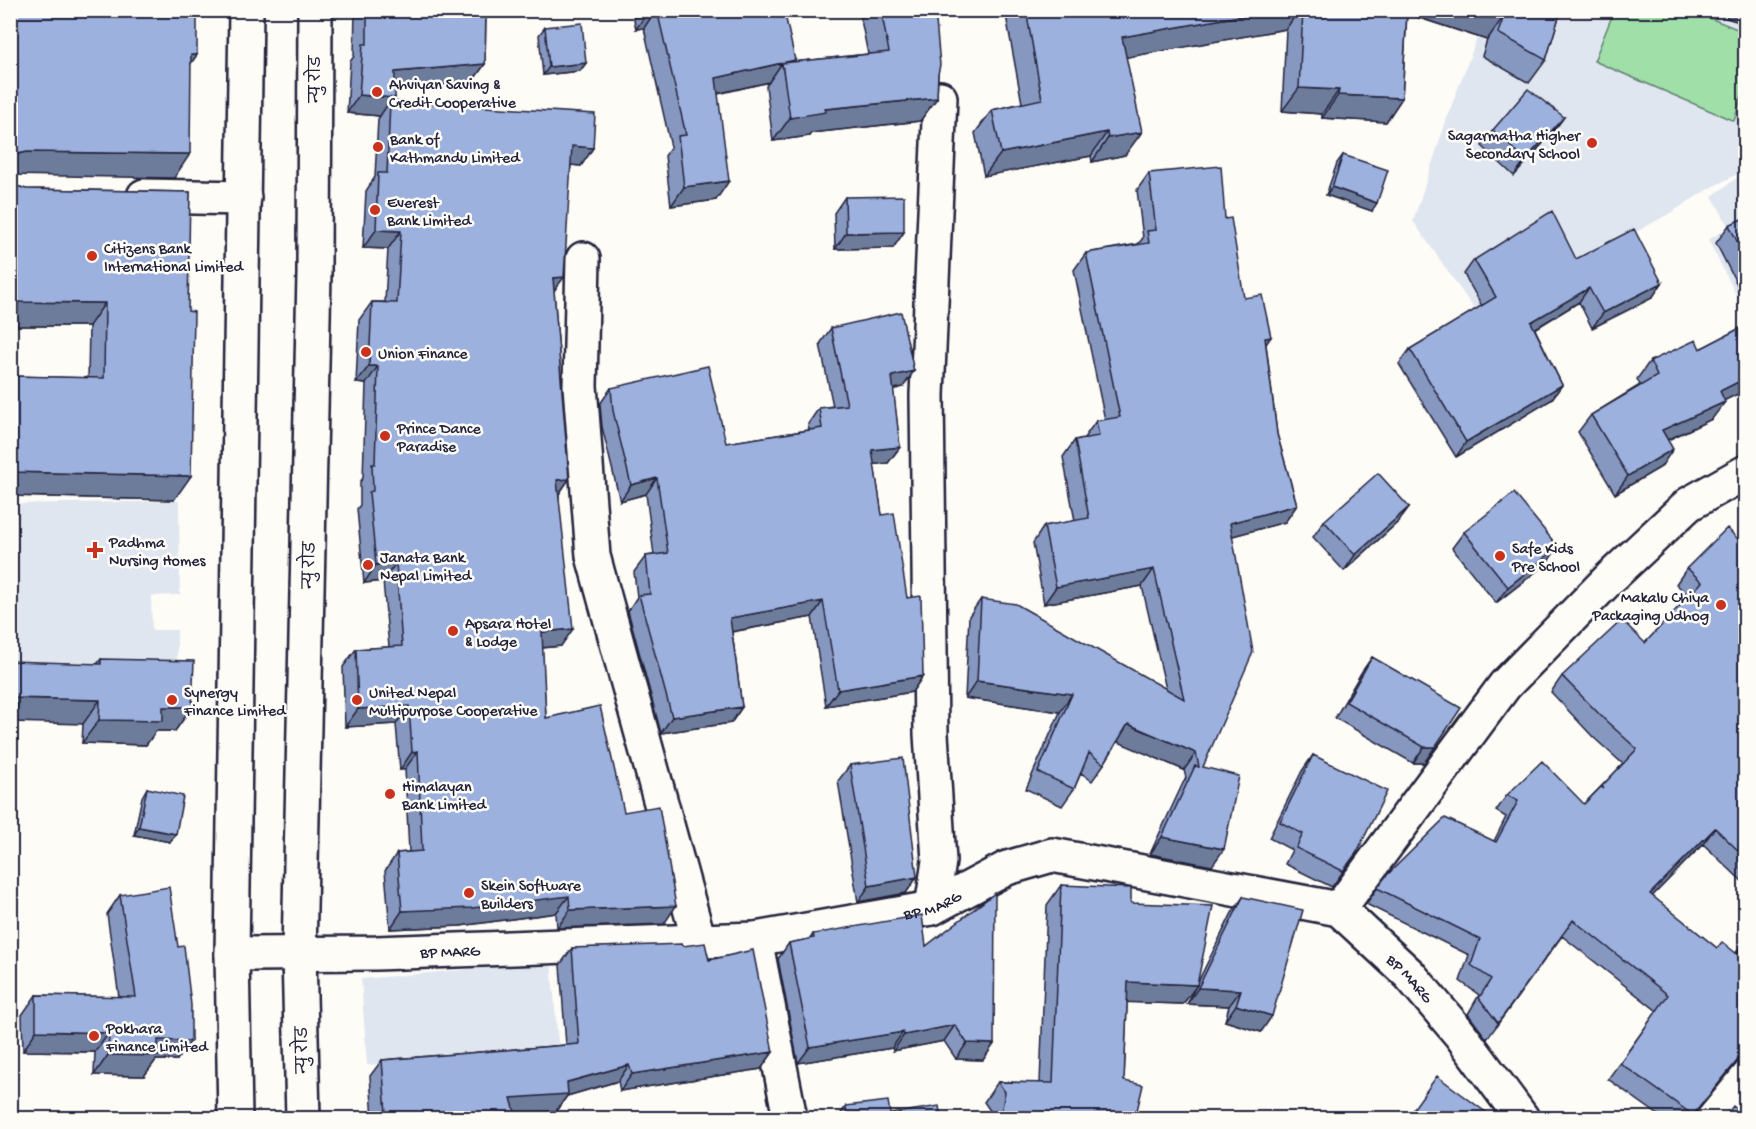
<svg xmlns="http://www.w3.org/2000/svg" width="1756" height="1129" viewBox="0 0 1756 1129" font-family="'Gochi Hand','Playpen Sans Deva',sans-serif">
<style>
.built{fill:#e0e6f0}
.green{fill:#a0dfa8;stroke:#618072;stroke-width:1.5}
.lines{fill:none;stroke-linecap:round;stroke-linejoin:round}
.minor-casing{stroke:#22223b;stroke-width:38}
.major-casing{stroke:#22223b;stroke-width:38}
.minor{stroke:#fdfcf7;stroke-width:33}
.major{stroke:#fdfcf7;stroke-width:33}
.wall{fill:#8798c0;stroke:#22223b;stroke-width:1.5}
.shaded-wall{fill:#6e7c9c;stroke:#22223b;stroke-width:1.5}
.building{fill:#9db1df;stroke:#22223b;stroke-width:1.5}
.poi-dot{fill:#c8321e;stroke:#fdfcf7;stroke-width:2}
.labels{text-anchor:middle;stroke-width:5;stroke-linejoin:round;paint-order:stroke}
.street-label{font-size:16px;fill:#22223b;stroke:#fdfcf7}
.poi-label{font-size:16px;fill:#22223b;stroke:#fdfcf7;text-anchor:start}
</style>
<rect width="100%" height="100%" fill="#fdfcf7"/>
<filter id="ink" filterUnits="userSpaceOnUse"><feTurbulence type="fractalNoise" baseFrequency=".0167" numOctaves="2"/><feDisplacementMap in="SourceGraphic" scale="12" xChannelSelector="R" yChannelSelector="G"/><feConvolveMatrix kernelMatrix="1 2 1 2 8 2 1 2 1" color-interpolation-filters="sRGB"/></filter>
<g filter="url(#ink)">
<path class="built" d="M1487 11H1745V170L1705 191 1672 212 1481 319 1413 221 1448 115Z
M1745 172V312L1708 240 1729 227 1712 196Z
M179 501 180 595 151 596 152 630H177V668L11 678 10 504Z
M551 962 559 1053 367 1065 361 979Z"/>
<path class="green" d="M1614 11H1692L1745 32V86L1734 121 1594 61Z"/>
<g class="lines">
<g class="minor-casing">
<g id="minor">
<path d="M144 196 244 198"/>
<path d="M583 259 580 386 593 556 699 941"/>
<path d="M932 908 939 861 931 734 927 395 940 98"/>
<path d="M1339 909 1505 685 1611 577 1689 504 1746 472"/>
<path d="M755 939 790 1118"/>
<path id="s1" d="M232 954 376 953 755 939 932 908 1007 868 1052 855 1339 909 1409 974 1460 1034 1522 1118"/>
</g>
</g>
<g class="major-casing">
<path id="major" d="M235 1118 232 954 246 10
M303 1118 299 954 314 274 315 10"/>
</g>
<use href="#minor" class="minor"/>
<use href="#major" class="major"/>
</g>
<path class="wall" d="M355 10H486L485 64 472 82 395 89 392 101 593 148 581 166 571 165 554 291 569 479 559 494 561 646 542 648 546 718 624 812 664 924 557 928 556 913 460 926 390 929 385 871 397 853 409 852 405 769 400 770 396 724 345 727 343 667 356 649 389 647 383 581 364 583 357 509 360 505V482L363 478 366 384 356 383 359 320 372 302H385L388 249 363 248 366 191 375 177 378 119 380 116 347 113 350 62 354 56Z
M632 10H784L794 62 868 54 859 10H935L938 74 937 98 920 121 811 133 809 136 773 141 766 86 769 82 718 94 716 200 671 206 665 156 671 147 644 28 636 29Z
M1005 10H1561L1546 60 1529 83 1482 56 1487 40 1407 14 1402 98 1386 122 1322 118V114L1282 111 1286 29 1126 57 1125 155 1092 162 1091 156 984 176 975 133 992 110 1022 103Z
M545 27 586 63 580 71 543 75 539 35Z
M1564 117 1552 133 1514 176 1482 146 1493 130Z
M1343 155 1372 211 1326 195 1337 163Z
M1149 173 1225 219 1244 298 1266 344 1277 434 1297 505 1285 522 1232 536 1203 767 1212 866 1150 854 1183 783 1186 778 1184 770 1118 741 1104 764 1092 781 1081 773 1074 789 1062 806 1026 789 1060 712 965 698 969 616 981 599 1166 689 1142 586 1044 604 1033 543 1044 526 1075 521 1063 457 1075 440 1084 438 1096 421 1105 420 1074 270 1086 253 1138 244 1143 238 1137 190Z
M10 179 17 186 26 189 190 192 174 500 10 496V376L88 378 89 326H10Z
M845 197 904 232 893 248 835 249 834 213Z
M1746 217V302L1716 243 1729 225Z
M1576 259 1662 283 1652 298 1592 328 1579 302 1535 329 1562 385 1551 400 1456 457 1399 364 1410 349 1482 306 1464 274 1474 260Z
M1746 325V390L1724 400 1712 419 1668 440 1661 467 1615 494 1578 432 1591 415 1640 385 1637 379 1650 361 1700 349Z
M831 328 903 387 893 390 900 447 888 463 874 464 882 515 907 598 923 676 912 692 826 706 812 617 732 632 742 707 731 723 661 733 628 611 637 597 634 572 646 556 654 555 646 494 620 501 602 427 600 404 611 388 726 443 809 430 808 424 819 408 833 406 820 344Z
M1409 507 1397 523 1344 571 1313 537 1324 521Z
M1464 532 1547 563 1496 603 1452 548Z
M1746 547V633L1743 635 1746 637V885L1703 844 1652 896 1717 948 1736 953 1746 936V1052L1691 1119H1664L1608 1079 1657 1011 1562 936 1487 1039 1468 1014 1479 995 1460 981 1469 955 1366 904 1386 876 1494 841 1506 817 1496 811 1507 795 1584 804 1623 764 1593 737 1551 692 1562 676 1645 643 1689 596 1676 584 1687 568Z
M1372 657 1435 747 1424 763H1413L1335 718 1361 673Z
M101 659 192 707 175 731H156L146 745 82 743 83 724 97 664Z
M1313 755 1357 852 1332 887 1285 864 1292 850 1269 838 1302 771Z
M850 765 917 877 906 893 858 902 838 781Z
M147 788 176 834 170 842 134 835 142 797Z
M1061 885 1131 903 1197 985 1183 1004 1127 1002 1124 1081 1135 1119H989L991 1112 984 1102 998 1082 1040 1083 1047 905Z
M120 895 177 1060H156L144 1076 94 1075 95 1052 23 1051 22 1015 36 995 119 997 107 914Z
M1243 897 1261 1032 1225 1021 1229 1006 1187 1004 1232 913Z
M813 934 926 946 994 1044 983 1060 956 1059 944 1041 893 1051 892 1048 798 1063 778 959 789 943 810 939Z
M683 946 709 960 773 1052 761 1069 620 1091 618 1081 567 1096 556 1111 515 1114 517 1119H373L370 1076 382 1060 566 1045 560 965 572 948Z
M846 1106 890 1114 941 1119H837Z"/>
<path class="shaded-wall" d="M536 10H564L562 12Z
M649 10H656L644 28 636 29Z
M1273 10H1299L1286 29 1106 61 1122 37Z
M1396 10H1485L1504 16 1487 40Z
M1731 10H1746V24L1726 18Z
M191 55H197L180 79Z
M795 60 784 76 782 63 769 82 702 97 716 78Z
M586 63 580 71 543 75 549 67Z
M485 64 472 82 382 91 395 72Z
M1299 88 1339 90 1322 114 1282 111Z
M359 95 395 98 390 105V101L380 116 347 113Z
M1338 95 1402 98 1386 122 1322 118Z
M937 98 920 121 811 133 809 136 773 141 790 118 825 109Z
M1564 117 1552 133 1514 176 1525 160Z
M1107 132 1091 156 984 176 1001 153Z
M1142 132 1125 155 1092 162 1108 138Z
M572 146 593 148 581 166 559 164Z
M27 152 190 154 174 178 10 175V161L18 154Z
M729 181 716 200 671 206 684 187Z
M1332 187 1377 203 1372 211 1326 195Z
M376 230 401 231 388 249 363 248Z
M904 232 893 248 835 249 846 233Z
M564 277 552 294 553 278Z
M1662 283 1652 298 1592 328 1603 313Z
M1589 288 1579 302 1521 337 1531 322Z
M10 302 105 303 89 326H10Z
M1271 337 1259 354 1265 338Z
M369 366H378L366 384 356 383Z
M914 371 903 387 880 392 892 376Z
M1746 378V390L1707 409 1720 391Z
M1562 385 1551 400 1456 457 1466 442Z
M1725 402 1712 419 1650 448 1662 430Z
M900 447 888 463 860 466 872 450Z
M1673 449 1661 467 1615 494 1628 476Z
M10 472 191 476 174 500 10 496Z
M657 478 646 494 620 501 631 485Z
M569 479 557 497V480Z
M1297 505 1285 522 1218 540 1230 523Z
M1409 507 1397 523 1344 571 1355 555Z
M1558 547 1547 563 1496 603 1508 587Z
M396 563 383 581 364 583 376 565Z
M1154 569 1142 586 1044 604 1056 587Z
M823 601 812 617 719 634 730 618Z
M1746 628V633L1729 649 1740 633Z
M573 629 561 646 529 649 542 632Z
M923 676 912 692 826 706 838 690Z
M977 681 1072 694 1060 712 965 698Z
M10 698 100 700 83 724 10 722Z
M409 706 396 724 345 727 358 709Z
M163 707H192L175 731H156L146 745 82 743 99 720Z
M742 707 731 723 661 733 672 717Z
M1128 724 1196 753 1184 770 1116 741Z
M1424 747H1435L1424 763H1413Z
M418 751 405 769 400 770 412 752Z
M139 827 176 834 170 842 134 835Z
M1715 828 1703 844 1638 911 1650 894Z
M1162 837 1224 849 1212 866 1150 854Z
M917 877 906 893 858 902 869 886Z
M569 896 556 913 460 926 390 929 402 911Z
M676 906 664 924 557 928 570 910Z
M1128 982 1197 985 1183 1004 1114 1002Z
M1198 988 1241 990 1229 1006 1187 1004Z
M1236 1005 1272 1016 1261 1032 1225 1021Z
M955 1025 944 1041 893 1051 904 1035Z
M36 1031 109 1033 95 1052 23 1051Z
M903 1032 892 1048 798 1063 810 1047Z
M158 1040 191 1041 177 1060H156L144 1076 94 1075 108 1055Z
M967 1043 994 1044 983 1060 956 1059Z
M1746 1050V1052L1691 1119H1690Z
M773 1052 761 1069 620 1091 632 1074Z
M629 1065 618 1081 567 1096 556 1111 499 1115 511 1098Z"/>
<path class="building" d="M10 10H197V55H191L190 154 27 152 18 154 10 162Z
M367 10H486L485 64 395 72V98L359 95 363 44H367Z
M657 10H784L795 60 716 78 729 181 684 187 678 136 686 135Z
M881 10H935L940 65 938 74 937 98 825 109 826 112 790 118 782 63 889 52Z
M1026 10H1273L1122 37 1142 132 1108 138 1107 132 1001 153 992 110 1042 99Z
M1303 10H1407L1402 98 1338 95 1339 90 1299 88Z
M1485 10H1561L1546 60 1498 33 1504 16Z
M582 23 586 63 549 67 545 27Z
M1528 89 1564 117 1525 160 1493 130Z
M390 101 595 114 593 148 572 146 564 277 553 278 569 479 557 480 573 629 542 632 546 718 600 706 624 812 659 806 676 906 570 910 569 896 472 908 402 911 397 853 422 851 418 751 412 752 409 706 358 709 356 649 402 646 396 563 376 565 369 492 373 491 372 464H375L378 366H369L372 302 397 303 401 231 376 230 378 173H387Z
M1343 155 1388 170 1377 203 1332 187Z
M1221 166 1225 219 1231 218 1244 298 1262 295 1271 337 1265 338 1277 434 1297 505 1230 523 1253 652 1203 767 1239 776 1224 849 1162 837 1195 766 1199 767 1196 753 1128 724 1104 764 1089 753 1074 789 1038 772 1072 694 977 681 981 599 1016 604 1184 699 1154 569 1056 587 1044 526 1089 518 1075 440 1099 436 1096 421 1120 417 1086 253 1149 243 1147 231 1156 230 1149 173Z
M10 179 17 186 26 189 190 192 188 311 194 312 191 476 10 472V376L104 378 105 303 10 302Z
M904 196V232L846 233 845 197Z
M1552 211 1576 259 1634 229 1662 283 1603 313 1589 288 1531 322 1562 385 1466 442 1410 349 1496 297 1474 260Z
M1746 217V259L1729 225Z
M901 312 914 371 892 376 900 447 872 450 882 515 894 513 907 598 921 596 923 676 838 690 823 601 730 618 742 707 672 717 639 595 650 594 646 556 668 553 657 478 631 485 613 411 611 388 708 366 726 443 822 428 819 408 847 405 831 328Z
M1746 325V378L1720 391 1725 402 1662 430 1673 449 1628 476 1591 415 1657 376 1650 361 1696 340 1700 349Z
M1378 473 1409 507 1355 555 1324 521Z
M1514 493 1558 547 1508 587 1464 532Z
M1727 528 1746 547V628L1740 633 1746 637V858L1715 828 1650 894 1717 948 1722 942 1737 954 1746 939V1050L1693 1115 1620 1063 1668 995 1573 920 1498 1023 1479 998 1491 979 1471 965 1480 939 1377 888 1386 876 1445 818 1496 842 1518 801 1507 795 1542 761 1584 804 1601 787 1604 789 1602 786 1637 749 1605 720 1562 676 1622 620 1645 643 1702 582 1687 568Z
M1372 657 1461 708 1435 747H1424L1346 702Z
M101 659 194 661 192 707H163V721L99 720 100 700 10 698V661L101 664Z
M1313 755 1387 791 1357 852 1343 871 1296 848 1303 834 1280 822Z
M903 758 917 877 869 886 850 765Z
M147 788 183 796 176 834 139 827Z
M1061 885 1131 888V903L1213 906 1197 985 1128 982 1124 1081 1143 1085 1135 1119H1000L1005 1092 998 1082 1053 1083Z
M169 887 178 947 184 946 191 1005V1041L158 1040V1056L108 1055 109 1033 36 1031V995L136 997 120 895Z
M995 893 994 1044 967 1043 955 1025 904 1035 903 1032 810 1047 789 943 814 938 813 934 922 915 926 946Z
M1243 897 1303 910 1272 1016 1236 1005 1241 990 1198 988Z
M705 943 709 960 753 950 773 1052 632 1074 629 1065 567 1082 568 1094 511 1098 517 1119H381L380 1114 386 1113 382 1060 579 1044 572 948 682 944 683 946Z
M1437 1076 1495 1119H1406Z
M888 1101 890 1114 939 1106 941 1119H847L846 1106Z
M1733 1106 1746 1117V1119H1723Z"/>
</g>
<g class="poi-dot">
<circle cx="377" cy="92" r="6"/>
<circle cx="1592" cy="143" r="6"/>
<circle cx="378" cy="147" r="6"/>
<circle cx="375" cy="210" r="6"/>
<circle cx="92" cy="256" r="6"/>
<circle cx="366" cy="352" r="6"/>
<circle cx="385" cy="436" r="6"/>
<path d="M92 541h6v6h6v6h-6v6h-6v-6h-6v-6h6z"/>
<circle cx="1500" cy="556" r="6"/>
<circle cx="368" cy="565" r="6"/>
<circle cx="1721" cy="605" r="6"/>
<circle cx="453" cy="631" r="6"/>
<circle cx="172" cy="700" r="6"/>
<circle cx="357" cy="700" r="6"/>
<circle cx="390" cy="794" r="6"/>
<circle cx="469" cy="893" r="6"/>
<circle cx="94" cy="1036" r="6"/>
</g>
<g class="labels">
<g class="street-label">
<text transform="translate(314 79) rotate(-90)" y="6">न्यु रोड</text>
<text transform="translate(308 565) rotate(-89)" y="6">न्यु रोड</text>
<text dy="6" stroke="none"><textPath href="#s1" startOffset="704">BP MARG</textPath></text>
<text dy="6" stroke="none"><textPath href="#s1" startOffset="218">BP MARG</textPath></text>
<text dy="6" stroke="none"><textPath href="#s1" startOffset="1226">BP MARG</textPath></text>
<text transform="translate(301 1050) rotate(-91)" y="6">न्यु रोड</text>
</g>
<g class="poi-label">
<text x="389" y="89">Ahviyan Saving &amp;<tspan x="389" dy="18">Credit Cooperative</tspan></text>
<text x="1580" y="140" text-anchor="end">Sagarmatha Higher<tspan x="1580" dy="18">Secondary School</tspan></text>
<text x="390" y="144">Bank of<tspan x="390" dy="18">Kathmandu Limited</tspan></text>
<text x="387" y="207">Everest<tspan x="387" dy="18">Bank Limited</tspan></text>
<text x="104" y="253">Citizens Bank<tspan x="104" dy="18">International Limited</tspan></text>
<text x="378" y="358">Union Finance</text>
<text x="397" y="433">Prince Dance<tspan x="397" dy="18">Paradise</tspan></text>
<text x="109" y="547">Padhma<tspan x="109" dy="18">Nursing Homes</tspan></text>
<text x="1512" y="553">Safe Kids<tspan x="1512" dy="18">Pre School</tspan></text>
<text x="380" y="562">Janata Bank<tspan x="380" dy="18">Nepal Limited</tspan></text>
<text x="1709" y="602" text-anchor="end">Makalu Chiya<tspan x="1709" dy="18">Packaging Udhog</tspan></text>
<text x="465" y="628">Apsara Hotel<tspan x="465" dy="18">&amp; Lodge</tspan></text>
<text x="184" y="697">Synergy<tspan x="184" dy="18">Finance Limited</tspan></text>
<text x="369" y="697">United Nepal<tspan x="369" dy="18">Multipurpose Cooperative</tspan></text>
<text x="402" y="791">Himalayan<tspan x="402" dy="18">Bank Limited</tspan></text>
<text x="481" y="890">Skein Software<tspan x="481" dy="18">Builders</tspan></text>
<text x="106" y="1033">Pokhara<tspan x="106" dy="18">Finance Limited</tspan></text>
</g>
</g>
<rect width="1756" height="1129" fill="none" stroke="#fdfcf7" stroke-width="36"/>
<rect x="18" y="18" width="1720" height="1093" fill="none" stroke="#22223b" stroke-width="2" filter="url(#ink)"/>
</svg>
